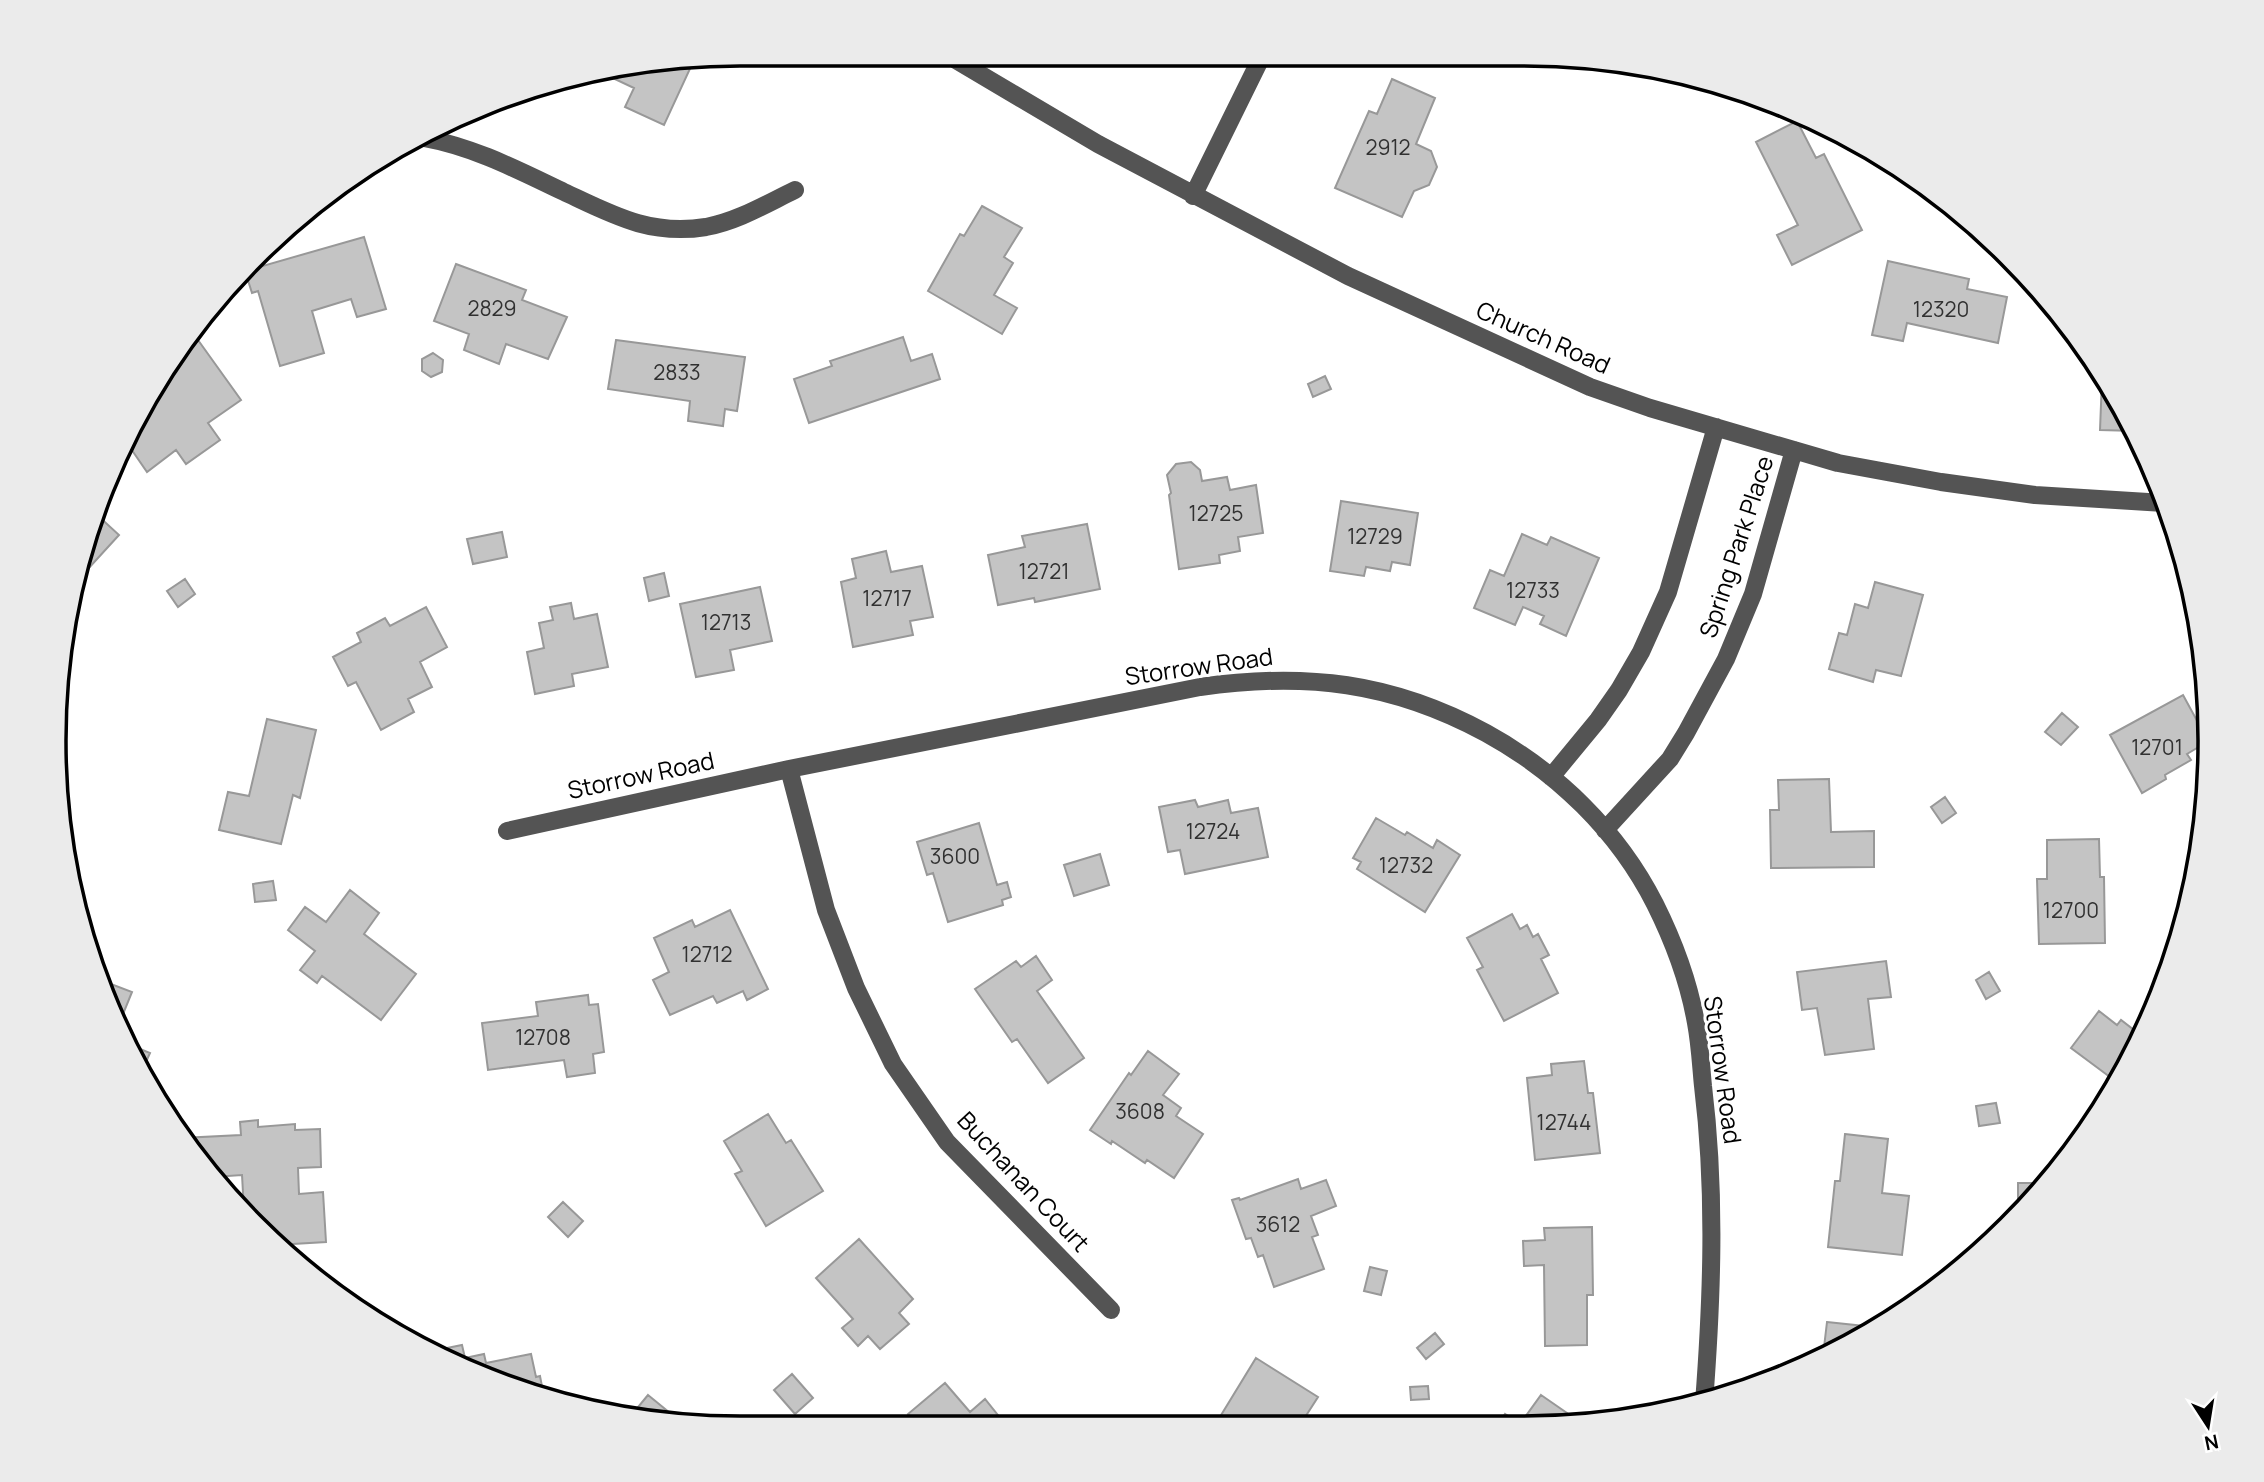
<svg xmlns="http://www.w3.org/2000/svg" width="2264" height="1482" viewBox="0 0 2264 1482" font-family="Manrope,sans-serif">
<style>
.building{fill:#c4c4c4;stroke:#989898;stroke-width:2}
.lines{fill:none;stroke-linecap:round;stroke-linejoin:round}
.minor{stroke:#545454;stroke-width:18}
.labels{text-anchor:middle;stroke-width:6;stroke-linejoin:round;paint-order:stroke}
.number-label{font-size:21px;fill:#313131}
.street-label{font-size:24px;fill:#000;stroke:#fff}
.rim{fill:none;stroke:#000;stroke-width:3.5}
</style>
<rect width="100%" height="100%" fill="#fff"/>
<path class="building" d="M651 60H694L664 125 625 107 634 88 600 72Z
M1392 79 1435 98 1416 144 1431 151 1437 167 1429 185 1414 191 1402 217 1335 188 1369 111 1377 114Z
M1797 121 1816 158 1824 154 1862 230 1792 265 1777 235 1798 225 1756 142Z
M982 206 1022 228 1004 257 1013 263 994 295 1017 308 1002 334 928 291 960 234 964 236Z
M364 237 386 309 357 317 351 299 312 311 324 353 280 366 258 291 252 293 245 271Z
M1888 261 1969 279 1967 289 2007 297 1998 343 1907 323 1903 341 1872 335Z
M456 264 526 290 522 300 567 317 548 359 506 344 499 364 464 350 469 334 434 321Z
M903 337 911 361 932 354 940 379 809 423 794 379 832 366 830 361Z
M198 340 241 400 208 423 220 440 186 464 176 450 147 472 127 443 143 416 153 408 150 404 162 382 176 372 171 366 178 354Z
M616 340 745 357 737 411 725 409 723 426 688 421 690 401 608 389Z
M433 353 443 360 442 372 431 377 422 371V359Z
M1325 376 1331 389 1313 397 1308 384Z
M2102 379H2103L2135 431 2100 430Z
M1191 462 1200 470 1202 481 1227 477 1230 490 1256 485 1263 533 1238 537 1240 551 1219 555 1220 563 1179 569 1169 495 1171 493 1167 475 1176 464Z
M1341 501 1418 513 1410 565 1392 562 1390 571 1366 567 1364 576 1330 571Z
M95 513 119 535 87 570 78 561Z
M1087 524 1100 589 1035 602 1034 598 998 605 988 555 1025 547 1022 536Z
M502 532 507 557 473 564 467 539Z
M1522 534 1547 545 1551 537 1599 558 1566 636 1540 624 1544 616 1523 607 1515 625 1474 608 1490 570 1504 576Z
M886 551 891 572 922 566 933 617 910 621 913 635 853 647 841 582 856 578 852 559Z
M664 573 669 596 649 601 644 578Z
M185 579 195 594 178 607 167 591Z
M1875 582 1923 595 1901 676 1876 670 1873 682 1829 669 1839 633 1847 635 1855 604 1868 608Z
M760 587 772 641 730 650 734 670 696 677 680 604Z
M571 603 574 619 597 614 608 667 572 674 574 686 535 694 527 652 544 648 539 623 553 620 550 607Z
M426 607 447 647 420 662 432 687 408 699 414 712 381 730 356 682 348 686 333 657 361 642 357 633 385 618 390 626Z
M2183 695 2207 739V742L2187 754 2191 760 2165 775 2166 779 2142 793 2110 735Z
M2062 713 2078 727 2061 745 2045 732Z
M267 719 316 730 300 798 293 795 281 844 219 830 228 792 249 796Z
M1829 779 1831 832 1874 831V867L1771 868 1770 810H1779L1778 780Z
M1945 797 1956 813 1942 823 1931 807Z
M1195 800 1198 807 1228 800 1231 813 1258 808 1268 857 1185 874 1180 850 1168 852 1159 807Z
M1376 818 1405 835 1407 832 1433 848 1437 840 1460 855 1425 912 1357 869 1361 862 1353 858Z
M979 823 997 885 1007 882 1011 897 1002 900 1003 905 948 922 933 873 927 875 917 842Z
M2099 839 2100 877H2104L2105 943 2039 944 2037 879H2047V840Z
M1100 854 1109 885 1074 896 1064 865Z
M273 881 276 900 255 902 253 884Z
M350 890 379 913 364 934 416 974 381 1020 322 976 317 983 300 970 315 951 288 930 305 907 326 922Z
M730 910 768 989 747 1000 743 991 717 1003 713 996 670 1015 653 980 669 972 654 938 692 920 695 927Z
M1512 914 1520 929 1527 925 1533 937 1538 934 1549 955 1541 959 1558 993 1504 1021 1477 970 1483 967 1467 938Z
M1036 956 1052 980 1037 991 1084 1058 1048 1083 1017 1039 1012 1042 975 989 1016 961 1021 967Z
M1886 961 1891 997 1868 999 1874 1049 1825 1055 1817 1008 1802 1010 1797 972Z
M1989 972 2000 991 1986 999 1976 980Z
M103 981 132 992 119 1024 101 985Z
M588 995 589 1005 598 1004 604 1052 593 1054 595 1073 567 1077 564 1060 488 1070 482 1023 538 1016 536 1002Z
M2099 1011 2117 1025 2121 1020 2138 1033 2146 1022 2118 1083 2071 1048Z
M128 1044 150 1053 141 1073Z
M1148 1051 1179 1074 1163 1095 1181 1108 1176 1116 1203 1134 1174 1178 1147 1160 1145 1163 1112 1141 1111 1144 1090 1130 1129 1073 1131 1075Z
M1584 1061 1588 1093H1593L1600 1153 1535 1160 1527 1078 1552 1075 1551 1064Z
M1996 1103 2000 1123 1979 1126 1976 1106Z
M768 1114 786 1143 791 1140 823 1191 766 1226 735 1174 742 1171 724 1141Z
M258 1120V1127L295 1124V1130L320 1129 321 1167 298 1168 299 1194 323 1192 326 1242 276 1245 244 1210 242 1175 213 1177 196 1159 182 1138 241 1135 240 1122Z
M1845 1134 1888 1139 1882 1193 1909 1196 1902 1255 1828 1247 1835 1181H1840Z
M1298 1179 1301 1189 1326 1180 1336 1206 1311 1216 1318 1235 1312 1237 1324 1269 1274 1287 1263 1255 1258 1257 1251 1238 1246 1239 1232 1200 1239 1198 1240 1200Z
M2018 1183H2037V1196L2030 1203H2018Z
M563 1202 583 1221 568 1237 548 1217Z
M1592 1227 1593 1295H1587V1345L1545 1346 1544 1265 1524 1266 1523 1241 1545 1240 1544 1228Z
M859 1239 913 1299 899 1313 909 1324 880 1349 868 1336 858 1346 842 1328 853 1319 816 1278Z
M1370 1267 1387 1271 1381 1295 1364 1291Z
M1827 1322 1874 1327 1827 1357 1823 1356Z
M1435 1333 1444 1344 1426 1359 1417 1348Z
M462 1345 465 1358 484 1354 486 1363 531 1354 536 1377 540 1376 544 1397 432 1353V1351Z
M1256 1358 1318 1397 1300 1425H1215Z
M792 1374 813 1398 795 1414 774 1390Z
M945 1383 970 1412 985 1399 1005 1424 916 1423 908 1414Z
M1428 1386 1429 1399 1411 1400 1410 1387Z
M648 1395 681 1422H651L629 1418Z
M1541 1395 1580 1422 1578 1425 1497 1426 1505 1414 1520 1424Z"/>
<g class="lines">
<path class="minor" d="M956 60 1098 144 1348 276 1590 387 1650 408 1838 463 1941 482 2035 495 2164 503
M424 138C474 147 518 170 564 192 613 215 650 236 706 227 738 221 766 204 795 190
M1193 196 1260 60
M789 769 826 910 856 988 893 1064 947 1142 1111 1310
M1551 777 1598 720 1619 690 1641 652 1668 592 1716 427
M1605 830 1670 759 1686 733 1726 659 1753 594 1794 450
M507 831 789 769 1200 687C1305 672 1392 682 1486 733 1557 772 1618 831 1655 904 1673 940 1689 983 1696 1023 1700 1044 1701 1066 1703 1086 1716 1192 1712 1298 1704 1403"/>
</g>
<g class="labels">
<g class="number-label">
<text x="1388" y="155">2912</text>
<text x="492" y="316">2829</text>
<text x="1941" y="317">12320</text>
<text x="677" y="380">2833</text>
<text x="1216" y="521">12725</text>
<text x="1375" y="544">12729</text>
<text x="1044" y="579">12721</text>
<text x="1533" y="598">12733</text>
<text x="887" y="606">12717</text>
<text x="726" y="630">12713</text>
<text x="2157" y="755">12701</text>
<text x="1213" y="839">12724</text>
<text x="955" y="864">3600</text>
<text x="1406" y="873">12732</text>
<text x="2071" y="918">12700</text>
<text x="707" y="962">12712</text>
<text x="543" y="1045">12708</text>
<text x="1140" y="1119">3608</text>
<text x="1564" y="1130">12744</text>
<text x="1278" y="1232">3612</text>
</g>
<g class="street-label">
<text transform="translate(1543 338) rotate(24)" y="8">Church Road</text>
<text transform="translate(1737 547) rotate(-72)" y="8">Spring Park Place</text>
<text transform="translate(1199 667) rotate(-8)" y="8">Storrow Road</text>
<text transform="translate(641 776) rotate(-12)" y="8">Storrow Road</text>
<text transform="translate(1722 1070) rotate(82)" y="8">Storrow Road</text>
<text transform="translate(1023 1182) rotate(47)" y="8">Buchanan Court</text>
</g>
</g>
<path d="M0 0H2264V1482H0ZM740 66H1524A674 674 0 0 1 2198 740V742A674 674 0 0 1 1524 1416H740A674 674 0 0 1 66 742V740A674 674 0 0 1 740 66Z" fill="#ebebeb" fill-rule="evenodd"/>
<path class="rim" d="M740 66H1524A674 674 0 0 1 2198 740V742A674 674 0 0 1 1524 1416H740A674 674 0 0 1 66 742V740A674 674 0 0 1 740 66Z"/>
<g transform="translate(2208 1426) rotate(168)" stroke="#ffffff" stroke-width="5" paint-order="stroke">
<path d="M0-5L12 26L0 18L-12 26Z" fill="#000000"/>
<text y="-10" font-size="19" font-weight="bold" text-anchor="middle" fill="#000000">N</text>
</g>
</svg>
